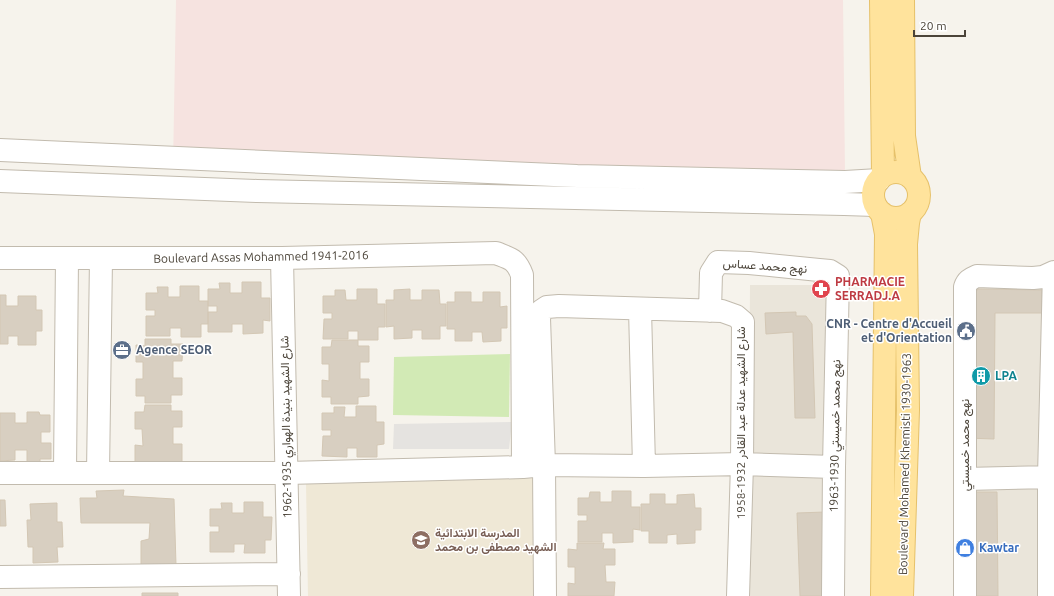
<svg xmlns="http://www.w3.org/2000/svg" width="1054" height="596" viewBox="0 0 1054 596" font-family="Ubuntu,Vazirmatn,sans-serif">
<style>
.residential{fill:#eae5da}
.education{fill:#efe8d6}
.medical{fill:#f6e3e0}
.green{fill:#d2eab5}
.parking{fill:#e5e3e0}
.building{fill:#d8cfc1;stroke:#d3c7b4}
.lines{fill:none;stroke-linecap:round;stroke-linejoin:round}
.minor-casing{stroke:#c2bbae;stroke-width:24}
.major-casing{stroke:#e6c16a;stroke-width:24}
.minor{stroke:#fff;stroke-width:22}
.major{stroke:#ffe39c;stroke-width:22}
.labels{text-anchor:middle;stroke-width:3;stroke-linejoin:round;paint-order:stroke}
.street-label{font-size:12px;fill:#4b4439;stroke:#fff}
.health-label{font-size:12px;font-weight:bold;fill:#be3a42;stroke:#fff;text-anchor:start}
.service-label{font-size:12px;font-weight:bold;fill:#4e5e75;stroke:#fff;text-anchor:end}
.culture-label{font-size:12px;font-weight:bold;fill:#0d838f;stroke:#fff;text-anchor:start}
.education-label{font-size:12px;font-weight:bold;fill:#785e54;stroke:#fff;text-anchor:start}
.shop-label{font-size:12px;font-weight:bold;fill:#366cbe;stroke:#fff;text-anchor:start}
</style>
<rect width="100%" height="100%" fill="#f6f3ec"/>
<path class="residential" d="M1044 282 1043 596H965L963 305 976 285Z
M750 285H826L835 293 831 596H748Z"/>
<path class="education" d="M535 478 537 596H308L306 484Z"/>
<path class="medical" d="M176 0H843L845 173 173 166Z"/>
<path class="green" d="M510 354 509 417 393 415 394 357Z"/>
<path class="parking" d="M512 422 509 449H393L394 424Z"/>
<path class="building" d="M242 282H261V298H270V321L263 320V333L243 334V324H232V332H208V312H217V306H208V289H220L219 283H230V293H242Z
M180 286H199V301H208V324H201V337H181V328H170V336H146V316H155V310H146V293H158L157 287H168V297H180Z
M357 289H377V304H385V327H378V340H358V331H348V339H323L324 319H332V313H323V296H335V290H345L346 300H357Z
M410 289V300H422V290H439L440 304H446V326H440V339H422V330H412V338L394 339V326L386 327V300H394V290Z
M978 289 1042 290V313H995L994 439 966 438 968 303Z
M455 292H471V302H483V292H500V307L507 306V328H501V341L483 342 482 332H472V341H455V329H447V302H455Z
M0 295H6V306H18V296H36V310H42V331H36V345H18V336H8V344H0Z
M796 312V316H806L812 324 815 418H795L793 332 766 334 765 313Z
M145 339H171V344H183L182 361H173V378H182V395H171V403H145V396H136V379H143V362H136V345L145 346Z
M332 340H358V346H369V362H360V379H369V396L358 397V404H331V397H322V380L329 381V364H322V347H331Z
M145 405H171V411H182V427H173V444H182V462H171V470L135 462V445L143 446 142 429H135V412H144Z
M356 406H376V422H384V444L377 445V457H357V448H347V457L322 456 323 436H331V430H322V413H334V407H345L344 417H356Z
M27 412H39L40 415H50V432H41V443H51V459H40V462H27V450H15V460L0 461V413H15V423H27Z
M124 490 123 496 174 499 176 565 141 566V541L149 539 150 523H81L80 498H97L96 491Z
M612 491H631V507H640V530L633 529V542L613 543V533H602V542H578V521H587V515H578V498H589L590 492H600V502H612Z
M967 492H997L998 596H968Z
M650 494H665V504H677V495L694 494 695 508H701V530H695V543L677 544V534L667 535V543H649V531H641V504H650Z
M0 500H5L6 526H0Z
M244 502H263V517H272L271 540H265V553H244L245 544H234V552H210V532H219V526H210V509H222L221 503H232V513H244Z
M57 503V522H62L63 547H57L58 562 33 563V547H28L27 520H31L30 504Z
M825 512 828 596H800L797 513Z
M577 543H604L603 549H615V565H605L606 582H615L614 596H568V583L575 584V567H568V549L577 550Z
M142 593H178V596H142Z"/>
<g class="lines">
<g class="minor-casing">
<path id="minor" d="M0 150 577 176 845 182 879 180
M0 181 257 191 844 204 875 205
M0 258H282L496 253C511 259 516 259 522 275L523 467
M282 258 289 596
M640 309 644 466
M710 311 711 273 718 262 749 263 819 270 830 271 838 276 834 467 833 596
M65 472 67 258
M0 473H287L523 467 544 465 644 466 742 464 834 467
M98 473 101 258
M965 479 1054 477
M0 577 289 574
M545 596 544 465 539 318 541 311 547 307 559 306 722 311 736 316 743 322 742 464 738 596
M965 596V287C967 281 970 279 977 276L1033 278 1043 277 1054 272
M1049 596V477L1054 272"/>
</g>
<g class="major-casing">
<path id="major" d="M881 0 883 176
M903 0 904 136 910 177
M873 195a23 23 0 1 1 46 0a23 23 0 1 1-46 0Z
M882 213 886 234 882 596
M902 596 908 410 906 244 908 223 910 213"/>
</g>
<use href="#minor" class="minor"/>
<use href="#major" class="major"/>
</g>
<defs>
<g id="pharmacy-disc" transform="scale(1)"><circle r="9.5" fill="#e0444e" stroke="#fff"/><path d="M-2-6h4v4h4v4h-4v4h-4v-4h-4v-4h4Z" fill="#fff"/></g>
<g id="civic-disc" transform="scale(1)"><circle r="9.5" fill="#5c6f8a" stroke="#fff"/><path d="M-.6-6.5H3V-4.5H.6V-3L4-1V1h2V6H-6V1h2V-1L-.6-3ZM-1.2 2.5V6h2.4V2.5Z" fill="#fff"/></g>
<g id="office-disc" transform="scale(1)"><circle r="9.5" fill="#5c6f8a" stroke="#fff"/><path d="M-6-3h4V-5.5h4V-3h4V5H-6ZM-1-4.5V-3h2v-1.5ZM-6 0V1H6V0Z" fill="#fff"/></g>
<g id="building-disc" transform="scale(1)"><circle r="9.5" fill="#0f9aa8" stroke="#fff"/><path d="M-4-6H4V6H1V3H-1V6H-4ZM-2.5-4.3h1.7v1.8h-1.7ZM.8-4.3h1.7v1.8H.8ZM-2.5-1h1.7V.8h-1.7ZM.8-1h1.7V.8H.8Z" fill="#fff"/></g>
<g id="school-disc" transform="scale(1)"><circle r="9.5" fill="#8d6e63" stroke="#fff"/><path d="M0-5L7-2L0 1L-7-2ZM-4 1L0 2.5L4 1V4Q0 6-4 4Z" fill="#fff"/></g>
<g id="shop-disc" transform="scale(1)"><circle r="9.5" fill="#3f7fe0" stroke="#fff"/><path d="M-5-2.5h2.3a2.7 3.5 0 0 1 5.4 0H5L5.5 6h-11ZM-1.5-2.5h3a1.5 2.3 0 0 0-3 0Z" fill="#fff"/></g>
</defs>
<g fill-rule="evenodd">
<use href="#pharmacy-disc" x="821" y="289"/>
<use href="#civic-disc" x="966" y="331"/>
<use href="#office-disc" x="122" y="350"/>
<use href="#building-disc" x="981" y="376"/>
<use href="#school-disc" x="421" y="540"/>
<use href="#shop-disc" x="965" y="548"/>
</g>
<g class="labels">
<g class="street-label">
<text transform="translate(261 257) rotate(-1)" y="4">Boulevard Assas Mohammed 1941-2016</text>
<text transform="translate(765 266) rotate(4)" y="4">نهج محمد عساس</text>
<text transform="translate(741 423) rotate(-90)" y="4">شارع الشهيد عدلة عبد القادر 1932-1958</text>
<text transform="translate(286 427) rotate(-91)" y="4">شارع الشهيد بنيدة الهواري 1935-1962</text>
<text transform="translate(835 436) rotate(-89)" y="4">نهج محمد خميستي 1930-1963</text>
<text transform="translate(965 445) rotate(-90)" y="4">نهج محمد خميستي</text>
<text transform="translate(905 464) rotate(-89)" y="4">Boulevard Mohamed Khemisti 1930-1963</text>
</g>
<g class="health-label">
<text x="835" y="286">PHARMACIE<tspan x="835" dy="14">SERRADJ.A</tspan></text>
</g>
<g class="service-label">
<text x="952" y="328">CNR - Centre d'Accueil<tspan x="952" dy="14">et d'Orientation</tspan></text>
<text x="136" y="354" text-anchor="start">Agence SEOR</text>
</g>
<g class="culture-label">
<text x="995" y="380">LPA</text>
</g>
<g class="education-label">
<text x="435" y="537">المدرسة الابتدائية<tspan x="435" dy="14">الشهيد مصطفى بن محمد</tspan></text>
</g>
<g class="shop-label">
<text x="979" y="552">Kawtar</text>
</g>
</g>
<path d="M914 30v6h51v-6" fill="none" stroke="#4b4439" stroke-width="2"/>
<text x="920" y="30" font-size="12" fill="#4b4439" stroke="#ffffff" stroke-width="3" paint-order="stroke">20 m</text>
</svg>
